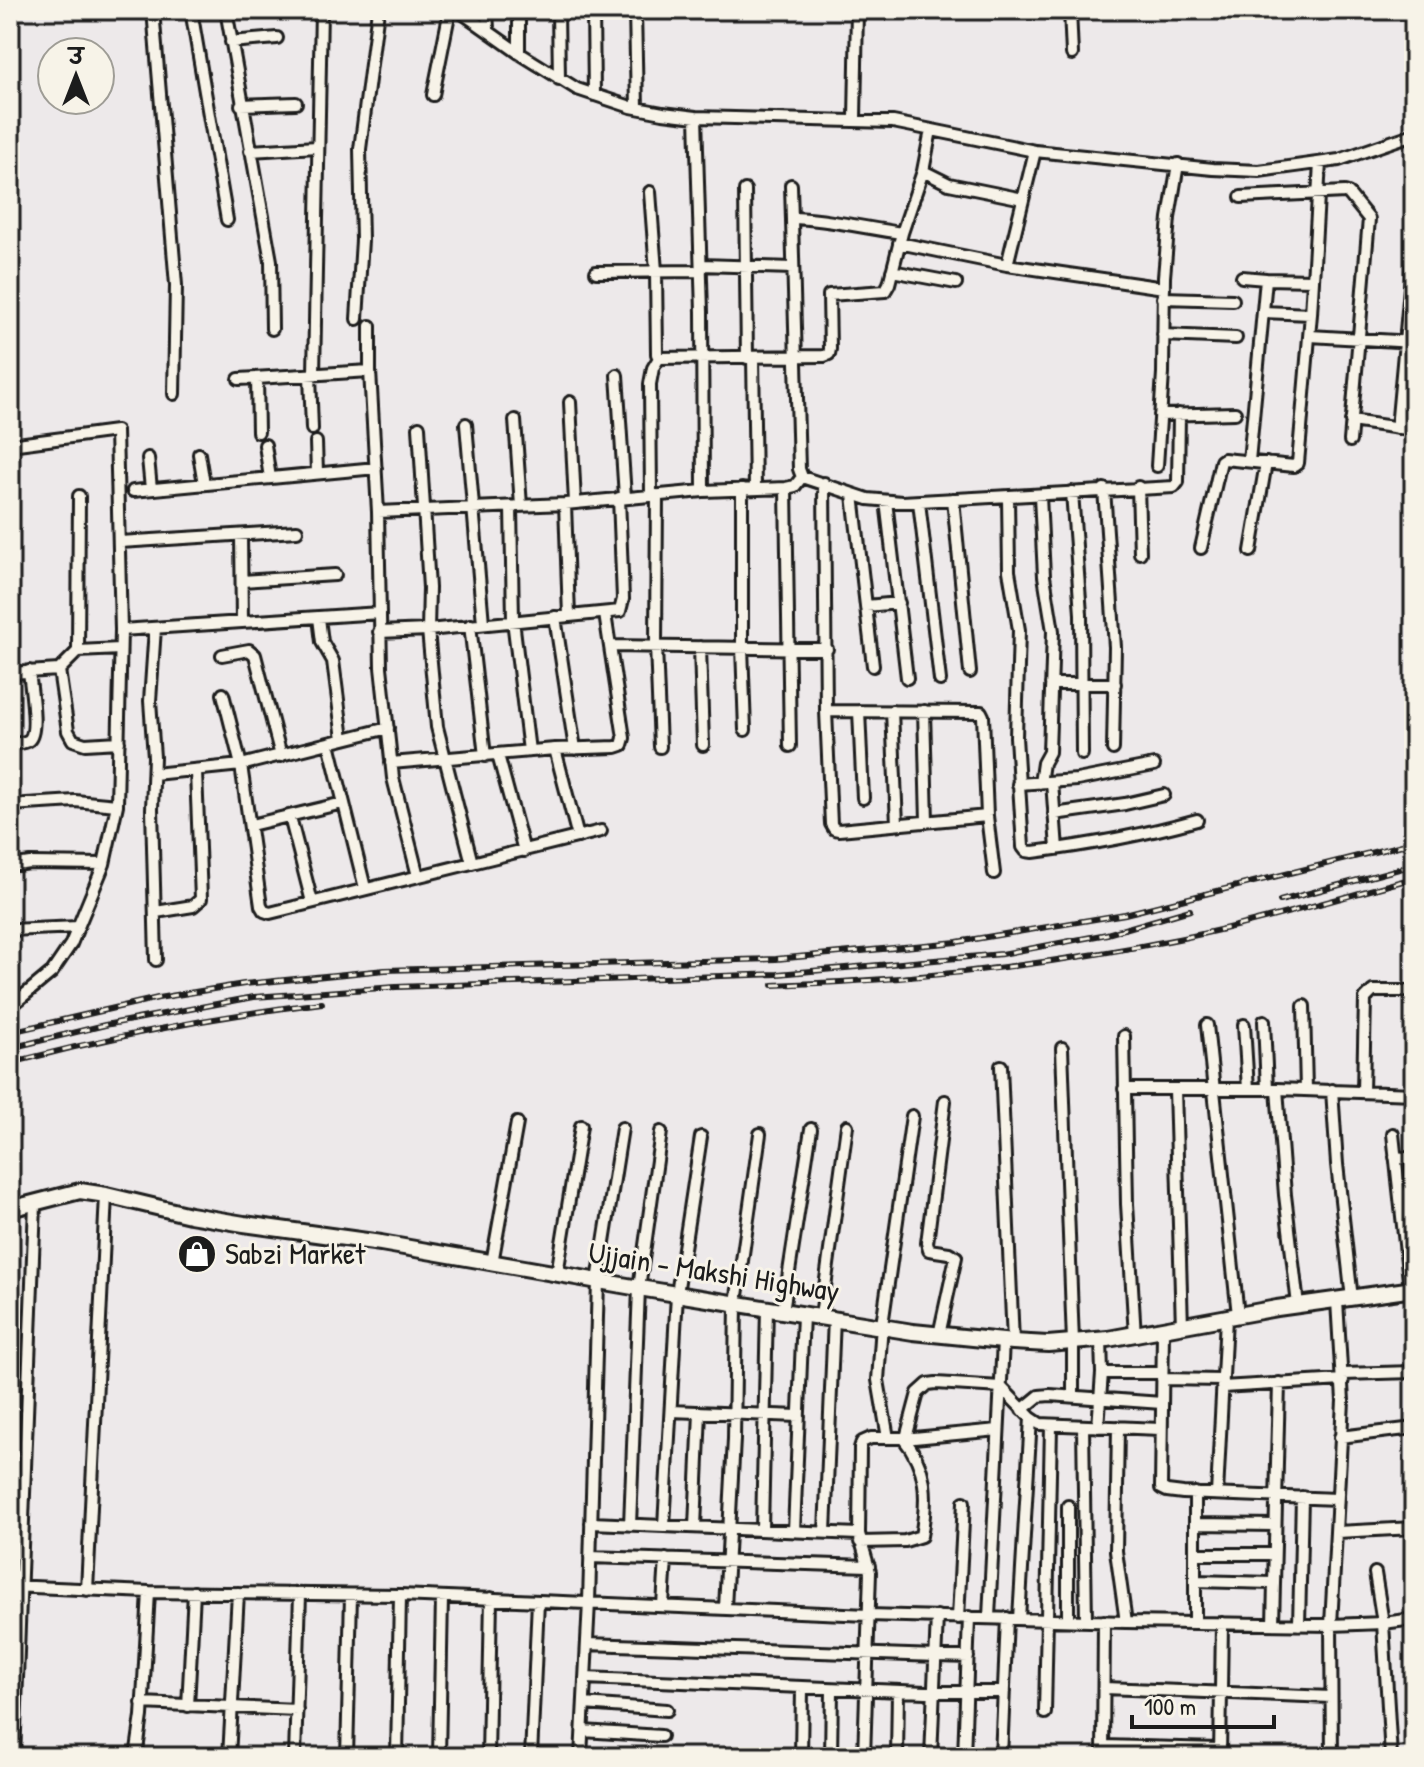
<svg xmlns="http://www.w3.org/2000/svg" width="1424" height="1767" viewBox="0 0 1424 1767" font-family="'Patrick Hand','Playpen Sans Deva',sans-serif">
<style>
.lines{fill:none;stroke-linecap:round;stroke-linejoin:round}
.street-casing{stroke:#1c1c1c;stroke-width:16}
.secondary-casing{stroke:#1c1c1c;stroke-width:20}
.street{stroke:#f7f3e8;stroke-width:10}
.secondary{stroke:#f7f3e8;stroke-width:14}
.rail-casing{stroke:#1c1c1c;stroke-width:6}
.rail{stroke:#f7f3e8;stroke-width:3;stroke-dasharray:9;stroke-linecap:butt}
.labels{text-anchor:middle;stroke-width:6;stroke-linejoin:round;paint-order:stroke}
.poi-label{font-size:30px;fill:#1c1c1c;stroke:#f7f3e8;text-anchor:start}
.street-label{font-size:30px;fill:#1c1c1c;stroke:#f7f3e8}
</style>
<rect width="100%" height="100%" fill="#ede9ea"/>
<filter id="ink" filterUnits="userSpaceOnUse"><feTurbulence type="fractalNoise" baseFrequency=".0125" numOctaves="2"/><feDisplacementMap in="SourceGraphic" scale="16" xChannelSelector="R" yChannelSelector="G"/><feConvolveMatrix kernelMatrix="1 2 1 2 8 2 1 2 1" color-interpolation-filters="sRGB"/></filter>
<g filter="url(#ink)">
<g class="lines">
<g class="street-casing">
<path id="street" d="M153 10 176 285 174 394
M191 10 227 220
M226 10 271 261 272 329
M458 10 519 53 577 89 631 107 663 113 696 117 893 122 1035 151 1213 169 1259 171 1339 160 1414 134
M487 10 488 29
M519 10V53
M558 10 559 79
M593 10 594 95
M635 10 637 108
M1070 10 1072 54
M1314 10 1321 13
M231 42 277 38
M433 95 450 10
M241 105 296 103
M696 117 702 312 703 491
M855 119 857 10
M250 151 317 147
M923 171 949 184 1023 199
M791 185 799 469 802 477 868 499 902 502 1174 487 1178 482 1179 414
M745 190 747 358
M650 192 656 271 657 354 659 358 824 356 829 354 830 349 829 295 885 291 889 284 902 233 923 171 931 130
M1241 197 1345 192 1348 193 1369 219 1350 441
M792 218C829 219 865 228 902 233
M899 243 1007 265 1164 288
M701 265 793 268
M1007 265 1035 151
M892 271 956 283
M596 272 701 271
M1242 277 1266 279
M1163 298 1233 300
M1263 312 1311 314
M357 319 362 240 360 149 378 10
M370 326V371L378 512 381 667 393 778 418 876
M1163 335 1236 338
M1310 336 1414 342
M753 357 755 489
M314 374 321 10
M310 375 312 429
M617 375 625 497
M257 378 258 432
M239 379 370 371
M570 402 575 503
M1160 415 1235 413
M515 420 521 506
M1351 421 1414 430
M466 424 483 623
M419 427 429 588 428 630 437 727 472 863
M1397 428 1412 267
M316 442 317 473
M10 445 116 431 121 630 117 805 104 864 71 944 52 972 10 1007
M265 445 270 478
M199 454 204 484
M148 458 151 489
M1249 461 1266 279 1313 280
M1157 466 1163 373 1164 277 1169 218 1178 164
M824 483 826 711 831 824 834 829 839 830 987 816
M1138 487 1140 553
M786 488 790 746
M742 489V647L745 730
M1104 489 1115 647 1113 749
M133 491 376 468
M1072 492 1081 614 1082 754
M651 495 650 384 653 368 659 358
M657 495 656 646 660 747
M853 495 873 666
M79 496 78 651 120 649
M1008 497 1009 571 1019 630 1016 737 1023 847 1026 851 1033 852C1089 845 1143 835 1197 820
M953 499 970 672
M886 501 907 678
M919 502 940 680
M565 504 569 616
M511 507 513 620 529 751
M378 512 565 504 703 491 786 488 795 486 802 477
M241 535 242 622
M120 542 297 531
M1201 548 1221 461 1224 459 1294 466 1298 463 1311 314 1320 163
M1251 551 1266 463
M242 581 335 575
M866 606 899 603
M555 617 575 749
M319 618 322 642 333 661 343 739
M470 625 485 756
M155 628 150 701 154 757 152 809 156 960
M121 630 380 613
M379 632 428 630 620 611 623 599 619 498
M610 646 827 649
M700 647 703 745
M222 655 249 650 255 655 281 756
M59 670 68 731 73 740 85 744 119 742
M10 673 59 670 78 651
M1051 684H1115
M223 694 241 765 261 906 264 911 270 913 601 831
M826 711 981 712 983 716 987 816 994 873
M859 711 863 798
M892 711 897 824
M924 711 927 821
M329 743 365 888
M10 744C16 743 24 744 29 740 39 731 30 685 29 671
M555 749 578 837
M498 755 524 851
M391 763 555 749 616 747 622 745 624 738 605 614
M154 774 241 765 388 728
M1052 782 1057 849
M1040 783 1043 763 1049 752 1053 631 1044 576 1040 496
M1018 784 1077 780 1154 765
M10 805 75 801 117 805
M1054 814 1125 804 1164 795
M290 817 312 902
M251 825 343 803
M10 866 30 863 104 864
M156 912 193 906 201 899 196 772
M10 930 78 927
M1304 1006 1306 1090
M1264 1021 1267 1089
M1207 1025 1238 1315
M1244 1025 1248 1089
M1124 1036 1127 1204 1135 1336
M1062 1048 1073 1342V1396
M1001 1066 1013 1342
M1124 1089H1277L1414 1094
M1175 1089 1182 1327
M1277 1089 1285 1195 1298 1305
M1332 1090 1337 1164 1352 1299
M1363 1092 1365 999 1373 991H1414
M1393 1134 1410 1290
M1395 1157 1414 1159 1406 1214
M492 1263 517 1123
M557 1274 581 1126
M783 1311 811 1129
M821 1316 847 1126
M1163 1331 1161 1488 1167 1491 1183 1493 1337 1499
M939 1335 956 1257 949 1253 929 1250 927 1243 945 1101
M1102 1373H1162
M1343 1374 1414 1372
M1162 1379 1222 1380
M1222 1387 1343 1380
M1022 1410 1039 1396 1050 1395 1162 1403
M671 1411 799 1416
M1083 1426 1086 1620
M1098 1427 1102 1373 1101 1340
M1118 1427 1116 1551 1126 1622
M1340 1437 1414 1428
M888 1438 878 1380 882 1325 912 1116
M906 1438 918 1393 928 1384 936 1383 1001 1387 1031 1418 1040 1424 1160 1429
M1217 1494 1226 1318
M1068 1506V1620
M591 1523 859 1534
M1196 1524 1275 1525
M630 1525 639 1288 661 1132
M664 1526 677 1294 701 1137
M695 1527 700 1412
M762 1529 767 1308
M794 1531 803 1315
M825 1532 834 1318
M1337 1532 1414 1528
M860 1542 905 1541 921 1536C928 1498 928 1468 903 1438
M1195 1554H1273
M590 1557 869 1566
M1375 1573 1383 1623 1391 1757
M1195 1581 1273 1583
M10 1586 149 1592 400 1595 868 1615 1126 1622 1331 1625 1383 1623 1414 1619
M87 1590 106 1195
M663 1605 666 1559
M725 1608 734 1439 736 1303 760 1134
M989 1617 1003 1341
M958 1618 964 1502
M1019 1619 1031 1418
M1195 1622V1493
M1273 1624 1279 1383
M1299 1625 1302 1497
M587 1644 968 1657
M585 1678 926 1692H1004
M1105 1688 1331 1697
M142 1703 297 1710
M584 1704 667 1710
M188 1706 194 1592
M1045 1713 1051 1426
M1414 1719V1721
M583 1731 661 1736
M1103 1746 1220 1749
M14 1757 35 1204
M136 1757 142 1716 149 1592
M229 1757 238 1593
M295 1757 300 1594
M347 1757 351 1595
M397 1757 400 1595
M439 1757 442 1597
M488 1757 491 1598
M531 1757 538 1601
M581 1757 589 1602 598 1281 622 1128
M801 1757 802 1688
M831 1757 832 1689
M864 1757 870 1572 859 1534 860 1448 862 1442 871 1438H914L998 1430
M897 1757 898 1691
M931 1757 937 1616
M964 1757 969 1617
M1001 1757 1007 1618
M1103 1757 1104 1621
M1220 1757 1222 1623
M1332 1757 1331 1625 1343 1401 1337 1301"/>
</g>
<g class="secondary-casing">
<path id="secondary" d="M10 1209 80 1191 106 1195 190 1215 244 1224 381 1243 639 1288 913 1332 1013 1342 1048 1344 1108 1339 1277 1308 1414 1289"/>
</g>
<use href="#street" class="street"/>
<use href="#secondary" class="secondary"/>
<g class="rail-casing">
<path id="rail" d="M1280 901 1414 865
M773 985C910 981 1044 966 1178 939 1257 923 1336 899 1414 878
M10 1032 158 998 244 984 385 970 776 959 957 942 1125 914 1414 842
M10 1048 105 1025 254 997 396 987 778 974 1002 954 1107 934 1190 910
M10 1063C113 1036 216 1016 322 1003"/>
</g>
<use href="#rail" class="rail"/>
</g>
</g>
<defs>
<g id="shop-disc" transform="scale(2)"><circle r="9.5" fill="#1c1c1c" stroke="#f7f3e8"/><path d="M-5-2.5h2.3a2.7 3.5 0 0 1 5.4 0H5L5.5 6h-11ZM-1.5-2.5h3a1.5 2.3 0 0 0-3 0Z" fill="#fff"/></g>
</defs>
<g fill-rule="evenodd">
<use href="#shop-disc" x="197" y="1254"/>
</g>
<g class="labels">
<g class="poi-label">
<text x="225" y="1264">Sabzi Market</text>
</g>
<g class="street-label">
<text transform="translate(714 1272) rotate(9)" y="10">Ujjain - Makshi Highway</text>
</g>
</g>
<rect width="1424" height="1767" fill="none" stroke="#f7f3e8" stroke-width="40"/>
<rect x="20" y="20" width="1384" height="1727" fill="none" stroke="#1c1c1c" stroke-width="3" filter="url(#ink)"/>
<g transform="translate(76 76)"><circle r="38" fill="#f7f3e8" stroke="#9f9d96" stroke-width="2"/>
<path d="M0-6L14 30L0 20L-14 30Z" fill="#1c1c1c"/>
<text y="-12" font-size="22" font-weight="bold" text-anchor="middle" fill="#1c1c1c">उ</text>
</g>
<path d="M1132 1715v12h142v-12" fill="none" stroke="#1c1c1c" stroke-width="4"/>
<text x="1144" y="1715" font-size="24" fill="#1c1c1c" stroke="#f7f3e8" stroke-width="6" paint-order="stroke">100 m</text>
</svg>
